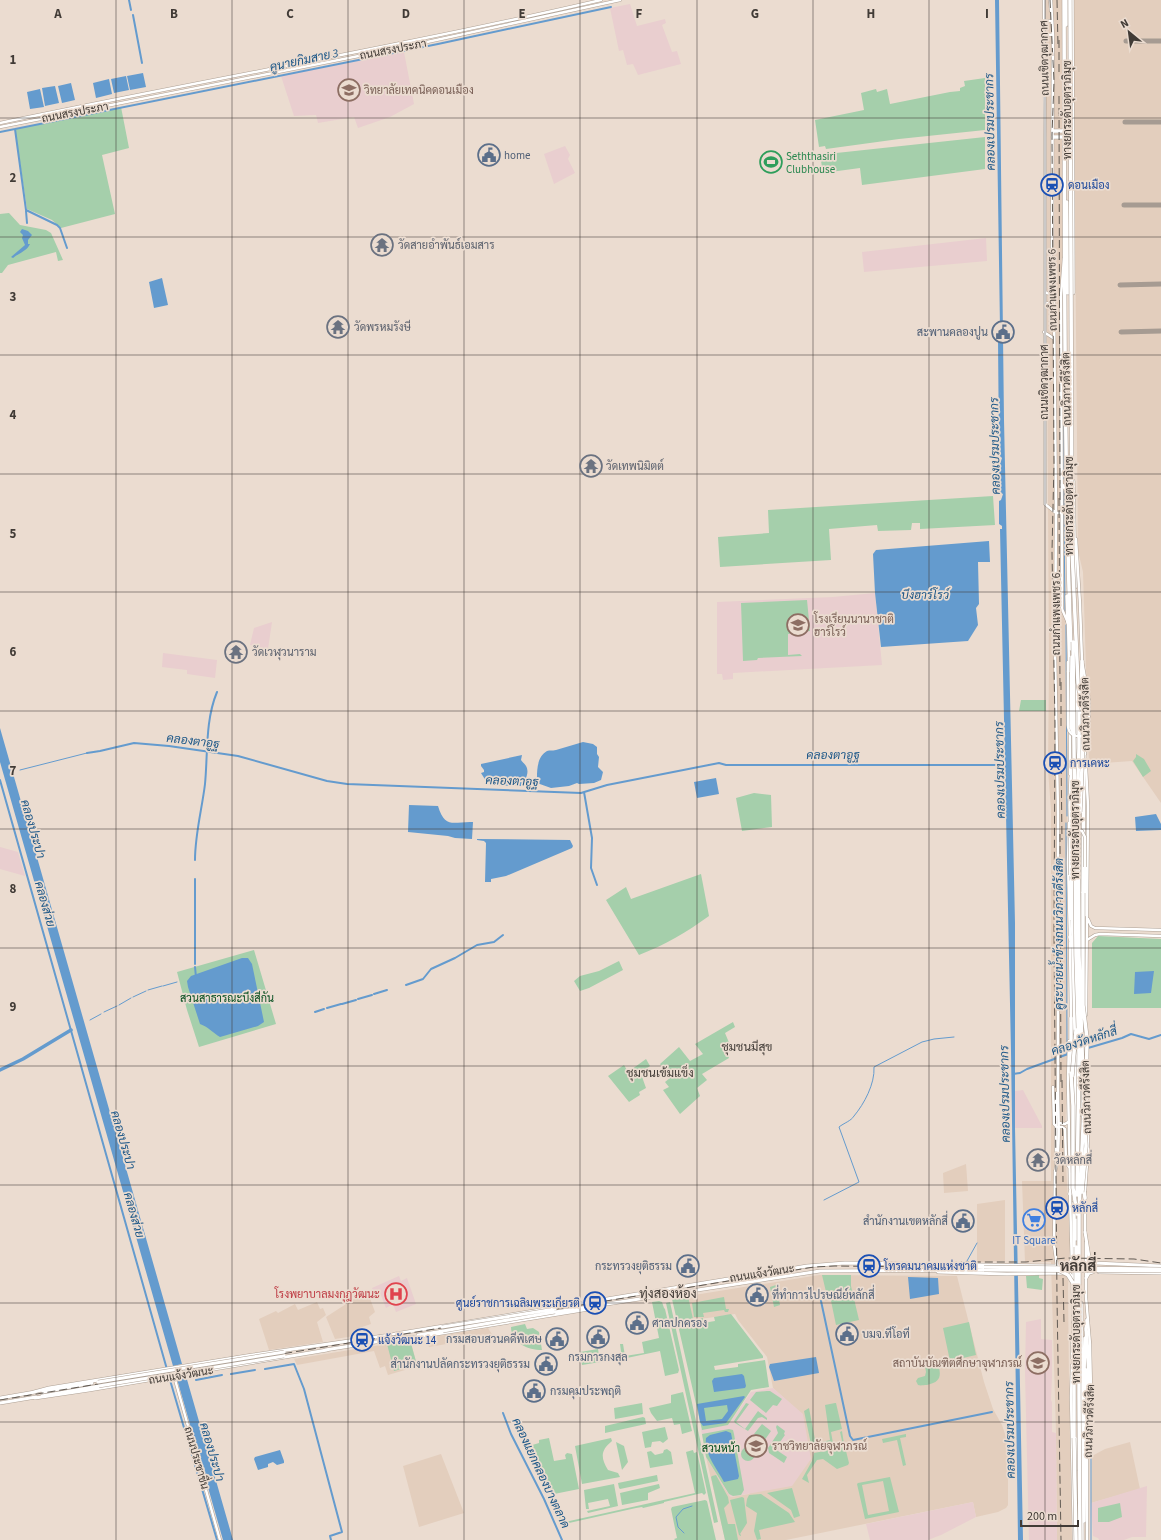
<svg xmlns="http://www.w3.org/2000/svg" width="1161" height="1540" viewBox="0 0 1161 1540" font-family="'Source Sans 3',Sarabun,sans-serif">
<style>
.built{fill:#e3cebd}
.education{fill:#e9cecf}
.green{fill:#a5cfab;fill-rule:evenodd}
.water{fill:#649bce;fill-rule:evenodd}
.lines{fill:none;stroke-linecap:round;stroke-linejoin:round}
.stream{stroke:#649bce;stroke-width:1}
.canal{stroke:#649bce;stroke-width:2}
.river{stroke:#649bce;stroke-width:3.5}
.taxiway{stroke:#a69b92;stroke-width:5}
.secondary-casing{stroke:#aea195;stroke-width:3.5}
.primary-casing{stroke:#aea195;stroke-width:4}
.highway-casing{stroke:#aea195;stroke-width:4.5}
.secondary{stroke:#fff;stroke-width:2.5}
.primary{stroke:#fff;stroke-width:3}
.highway{stroke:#fff;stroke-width:3.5}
.rail{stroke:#615a53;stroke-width:1;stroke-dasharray:8 4;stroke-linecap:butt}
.secondary-bridge-casing{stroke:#aea195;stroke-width:3.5;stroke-linecap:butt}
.primary-bridge-casing{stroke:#aea195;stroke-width:4;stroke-linecap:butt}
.highway-bridge-casing{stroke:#aea195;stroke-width:4.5;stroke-linecap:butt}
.secondary-bridge{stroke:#fff;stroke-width:2.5}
.primary-bridge{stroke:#fff;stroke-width:3}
.highway-bridge{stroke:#fff;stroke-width:3.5}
.grid{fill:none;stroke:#413b36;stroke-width:1;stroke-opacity:0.55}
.labels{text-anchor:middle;stroke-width:3.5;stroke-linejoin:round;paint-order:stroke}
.street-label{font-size:11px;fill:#413b36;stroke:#ebdcd0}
.education-label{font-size:11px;fill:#785e54;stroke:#ebdcd0;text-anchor:start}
.service-label{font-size:11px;fill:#4e5e75;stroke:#ebdcd0;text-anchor:start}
.leisure-label{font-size:11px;fill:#27864d;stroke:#ebdcd0;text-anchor:start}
.transit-label{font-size:11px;fill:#164399;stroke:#ebdcd0;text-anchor:start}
.worship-label{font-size:11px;fill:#5b616d;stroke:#ebdcd0;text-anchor:start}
.park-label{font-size:11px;fill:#044d1e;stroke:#ebdcd0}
.shop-label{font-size:11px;fill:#366cbe;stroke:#ebdcd0}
.health-label{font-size:11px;fill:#be3a42;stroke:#ebdcd0;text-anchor:end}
.water-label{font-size:12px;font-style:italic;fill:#1b5687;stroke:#ebdcd0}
.neighbourhood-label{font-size:12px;fill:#413b36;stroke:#ebdcd0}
.quarter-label{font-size:13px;fill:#413b36;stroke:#ebdcd0}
.district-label{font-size:15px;font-weight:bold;fill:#413b36;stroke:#ebdcd0}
.grid-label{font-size:13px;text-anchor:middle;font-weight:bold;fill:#413b36;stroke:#ebdcd0;stroke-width:3.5;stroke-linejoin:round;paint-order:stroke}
</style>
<rect width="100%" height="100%" fill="#ebdcd0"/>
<path class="built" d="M1046 0H1062V321L1066 504 1065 572 1066 714 1068 752 1066 891 1068 982 1067 1044 1064 1045V1052H1067L1065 1146 1070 1239 1068 1288 1069 1384 1072 1540H1057L1056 1433 1051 1262H1025L1022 1181H1051V1204V810L1048 770 1049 665 1046 181Z
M1073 0H1161V803L1132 761 1089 764 1083 572 1078 551Z
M966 1164 968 1191 944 1193 943 1173Z
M1005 1200V1261L977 1262V1204Z
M819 1275 957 1276 984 1382 993 1409 1002 1425 1006 1437 1008 1454V1505L1006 1508 998 1512 976 1517 973 1502 786 1540H725L706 1457 731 1497 749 1494 802 1414 773 1388 767 1357 738 1320 735 1314 694 1320 692 1317 688 1296Z
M368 1293 375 1312 369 1317 371 1324 359 1328 361 1335 335 1339 326 1317 360 1295Z
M317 1302 320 1309 323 1308 326 1315 317 1322 323 1342 269 1350 259 1319 276 1311 278 1313 295 1304 298 1310Z
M488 1328 493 1336 429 1347 426 1338Z
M410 1339 417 1365 407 1368 405 1370 388 1375 385 1366 380 1368 374 1351 297 1365 294 1359 387 1344Z
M1130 1442 1140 1489 1091 1503 1092 1456 1105 1449Z
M441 1454 464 1513 419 1527 403 1466Z"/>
<path class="education" d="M630 4 637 26 665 19 666 23 662 25 672 52 677 51 681 64 638 75 633 64 627 65 623 50 619 51 610 8Z
M404 52 414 104 390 117 358 128 354 117 318 123 316 115 294 116 281 76Z
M565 146 570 155 568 159 575 173 554 184 544 154Z
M986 238 987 261 864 272 862 252Z
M875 593 882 665 733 673V679L723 680 722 674H717V602L833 597Z
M272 622 268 649 250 645 254 628Z
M163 653 217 660 215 678 187 674V670L162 667Z
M0 847 18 852 25 876 0 869Z
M1023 1090 1042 1126V1128H1015V1091Z
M399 1276 401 1281 407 1278 416 1304 396 1312 393 1304 386 1308 380 1293 375 1295 372 1288Z
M1041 1319V1339L1052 1340V1377L1051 1400 1052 1402V1432L1056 1433 1057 1540H1029L1025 1373 1026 1322Z
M773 1388 803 1414 811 1459 792 1486 730 1497 706 1457 701 1429 728 1425 751 1392Z
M1147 1486 1146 1537H1132L1124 1540H1099L1098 1538 1093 1536 1091 1503Z
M973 1502 976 1517 941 1535 928 1540H870L866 1524Z"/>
<path class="green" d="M985 78V130L899 139 826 149 825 146 819 147 815 120 864 110 861 93 876 89 877 92 887 89 890 104 950 92 960 91V88L965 86 964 81Z
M121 107 129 148 102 155 115 214 61 228 52 220 27 209 15 129Z
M985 137V169L862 185 860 168 823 173 821 161 827 159V154Z
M9 213 20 225 46 230 51 233 63 260 58 261 56 252 8 265 2 273H0V214Z
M993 496 995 525 920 529V523H912L911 530 878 531 877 525 829 529 831 560 720 567 718 537 769 533 768 510Z
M807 600 810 631 788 634V655L800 654 802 656 758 658 757 660 743 661 741 603Z
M1021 700H1046V711H1019Z
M1136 754 1144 759 1151 771 1143 777 1133 761 1136 757Z
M754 793 771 795 772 827 742 831 736 798Z
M701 874 709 916C687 932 665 945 639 955L606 900 626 887 631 899Z
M1098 936 1161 939V1008H1092V943Z
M254 950 276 1024 199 1047 187 1010 177 972Z
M619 961 623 970 589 988 580 991 574 981 580 976 599 971Z
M733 1022 735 1027 725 1033 730 1045 725 1048 729 1058 702 1074 707 1080 697 1088 700 1096 680 1114 663 1090 669 1087 665 1082 670 1078 660 1064 679 1047 690 1061 703 1054 695 1044Z
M646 1059 650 1066 646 1069 647 1071 641 1074 646 1088 639 1092 640 1095 629 1102 608 1076 624 1065 628 1072Z
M822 1275H851V1286L859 1320 836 1325 830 1296H827Z
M1039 1275V1278L1043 1279 1042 1290 1027 1288 1026 1276Z
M776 1285 780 1305 774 1307 770 1287Z
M688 1296 693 1319 696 1320 703 1318V1323L715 1321 714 1317 731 1314 763 1356V1358L714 1366 715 1370 738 1367V1364L765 1360 769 1387 751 1390 728 1425 702 1430 672 1299Z
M724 1297 726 1309H729L728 1312H725L724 1310 703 1313 704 1317H694L692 1303Z
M659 1301 662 1302 664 1308 665 1309 679 1370 678 1373 665 1376 660 1351 622 1359 620 1344H623L625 1356 644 1353 642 1342 659 1338 652 1302Z
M670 1302 718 1522 714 1523 666 1303Z
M969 1322 976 1355 950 1361 943 1328Z
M525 1324 527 1329 533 1328 539 1332 542 1350C528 1350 511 1343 511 1327Z
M410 1340 417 1365 394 1371 387 1344Z
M598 1349 600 1362 582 1365 580 1352Z
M938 1363C941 1375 942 1382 927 1385 923 1385 921 1386 918 1385L916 1381 918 1378 925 1376 926 1372 925 1366Z
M767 1391H770L782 1399 777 1406 773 1405 766 1413 750 1400 756 1392Z
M683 1392 692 1431 682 1434 680 1424 674 1425 672 1418 657 1421 651 1413 649 1408 671 1403V1395Z
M642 1403 643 1414 615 1419 614 1408Z
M746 1403 749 1404 736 1422 745 1429 758 1411 767 1418V1420L762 1417 758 1418 748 1431 735 1423 734 1421Z
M835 1403H836L842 1429 831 1432 833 1443 842 1441 840 1432 842 1431 844 1444 821 1449 819 1447 818 1443 830 1440 825 1405Z
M809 1408 817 1450 812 1449 804 1411Z
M643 1417 645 1418 646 1424 605 1433V1426Z
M762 1424 771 1431 764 1441 754 1434Z
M777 1425 785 1431 784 1434 785 1435 775 1449 787 1457 784 1463 769 1453 768 1448 778 1433 776 1427Z
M665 1427 668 1439 663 1443 660 1441 652 1442 651 1447 645 1448 642 1432Z
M729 1429 733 1430 734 1434 744 1490 741 1495 733 1496 729 1494 706 1457 702 1434Z
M906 1434V1437L900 1438 906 1465 903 1466 897 1440 883 1443 882 1439Z
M549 1438 554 1461 566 1459 565 1455 567 1453 572 1454 579 1489 554 1494 548 1490 527 1448 529 1446 539 1443V1440Z
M611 1438 612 1441C601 1450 600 1457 608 1470L618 1473 620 1477 582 1484 575 1446Z
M616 1442 624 1446 628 1462 622 1470Z
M741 1454a7 7 0 1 1 14 0a7 7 0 1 1-14 0Z
M845 1447 849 1463 848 1465 837 1469 823 1459 817 1460 807 1475 809 1483 802 1479 812 1461 814 1453Z
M667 1449 671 1452 673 1464 650 1468 647 1452 651 1451 655 1455 663 1453 664 1450Z
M693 1450 694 1453 697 1452 706 1493 704 1495 702 1493 664 1502V1503L643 1508 642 1507 636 1508 569 1523V1524L563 1525 551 1502 556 1501 558 1510H562L565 1522 695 1493 686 1452Z
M657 1475 658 1481 620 1489 619 1488 618 1483Z
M716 1475 728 1497 729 1503 724 1508 728 1524H735L738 1540H725L711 1477 712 1476Z
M890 1477 899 1512 865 1519 857 1484 858 1483ZM883 1481 889 1511 868 1515 862 1485Z
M614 1484 618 1506 588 1513 587 1511 610 1506 608 1499 588 1503 589 1509H586L584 1490Z
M659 1484 660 1488 648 1493V1500L622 1505 620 1493Z
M792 1488 800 1516 794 1518 791 1510 767 1493Z
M761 1494 789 1513 795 1522 759 1530 761 1539 757 1540 754 1531 757 1513 746 1506 747 1499 749 1495Z
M742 1497 744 1498 747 1523 740 1534 741 1535V1536L739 1535 730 1500Z
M705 1500 707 1501 716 1540H675L674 1539 677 1538 671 1509 672 1507Z
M1120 1503 1122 1517 1109 1522H1098V1508Z"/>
<path class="water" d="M995 0H999L1004 420 1015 923V1128L1023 1540H1018L1011 1051 1000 529H1002V526L999 524V501L1001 500 1003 494 999 492 998 463 1001 461 1002 458 999 455 998 339 996 336 999 335 1000 328Z
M143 73 146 87 130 90 127 76Z
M126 76 129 90 114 93 111 79Z
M109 79 112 94 96 98 93 83Z
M71 83 75 100 62 103 58 86Z
M55 86 59 103 45 106 42 88Z
M40 89 44 107 30 109 27 92Z
M22 229 28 231 32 235 28 240V244H30C27 251 19 253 13 258L11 257 25 245 22 238 23 235 20 232Z
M162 278 168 305 154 308 149 282Z
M989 541 990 562H978L979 604 976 608 978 625 968 641 881 647 875 593 873 554 876 550Z
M0 728 182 1364 173 1366 0 762Z
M583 742 593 744 597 747V754L599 757 598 767 603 772 601 780 594 783 579 784 577 783 569 786 551 788 537 783C537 773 536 757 547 751 550 750 552 751 556 750 565 747 574 745 583 742Z
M522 755 521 760C523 763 525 764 526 766 530 773 525 781 521 786L490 785 486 781 481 773 484 772V770L481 766V764Z
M716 778 719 794 697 798 694 782Z
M409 805 438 806C445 830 455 821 473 822L472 839 455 838 448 836 408 832Z
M1156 814 1161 824V830L1136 831 1135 817Z
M477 839 570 840 573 846 572 848 506 876 491 879V882H485L486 843 484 841 477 840Z
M242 958H248L252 964 264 1022 258 1026 220 1037C212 1032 208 1027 200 1024L188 987 187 981 191 976Z
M1154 971 1151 993 1134 994 1135 972Z
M908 1277 938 1278 939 1294 910 1299Z
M816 1357 819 1373 774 1381 769 1367 770 1364Z
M742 1374 744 1376 746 1386 745 1388 714 1392 712 1381 714 1378Z
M186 1376 233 1540H223L177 1379Z
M744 1396 745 1397 726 1423 703 1426 700 1422 697 1404ZM727 1405 728 1411 722 1419 706 1421 704 1408Z
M726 1431 731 1433 739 1476 738 1479 724 1482C717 1469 704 1454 706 1438L710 1435Z
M280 1450 284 1461V1463L277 1465 273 1462 268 1464V1467L258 1470 254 1459 255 1457Z"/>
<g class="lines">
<path class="stream" d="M1064 415V479
M1064 491V512
M1064 515 1065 611
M1066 625 1067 816
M20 770 87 753
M1066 823 1067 1045
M163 986 177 982
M148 990 162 986
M133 997 146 991
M119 1005 131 998
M104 1012 117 1006
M90 1020 101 1014
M1067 1052V1055
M824 1200 859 1182 839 1127C844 1123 851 1121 854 1116 864 1104 875 1084 874 1067L922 1042 934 1039 954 1037
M967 1261 977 1243
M1091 1434V1540
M684 1533 678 1527 676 1517 683 1509 692 1506"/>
<path class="canal" d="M129 0 131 10
M133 15 142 63
M15 129 26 210 57 225 60 228 67 248
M0 132 438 44 611 7
M26 211 27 223
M87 753 100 751 134 743 169 746 238 756 327 781 347 784 581 793 607 785 719 763 726 765H1006
M0 780 170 1380 217 1540
M584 792 592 838 591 868 597 885
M195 860C195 834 202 809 205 784 208 753 205 721 217 692
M195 964V879
M195 967 196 977
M406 985 423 979 431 969 455 958 477 945 494 942 503 935
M374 994 387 990
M358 999 372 995
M342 1004 356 1000
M327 1008 341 1004
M315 1012 324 1009
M1088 1048 1122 1038 1131 1034 1149 1039 1161 1035
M1013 1074 1020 1073 1027 1069 1068 1054
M821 1301 850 1436 853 1440 992 1412
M265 1369 294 1364 304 1389 342 1532 330 1536 331 1540
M231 1374 255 1370
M196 1380 222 1375
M503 1413 511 1434 544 1499 562 1540"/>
<path class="river" d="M0 1070 23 1059 71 1030"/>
<path class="taxiway" d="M1126 41H1161
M1125 122H1161
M1124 205H1161
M1120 285 1161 284
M1121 332 1161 331"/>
<g class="secondary-casing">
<path id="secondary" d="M1044 0 1045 137V504L1056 513H1062
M1050 0 1051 11
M1051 0 1053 35 1052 247 1054 305 1056 513 1055 651 1058 812V1086C1058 1116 1061 1144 1055 1173
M1044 21H1052
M1044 34 1053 35
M0 123C200 81 402 46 601 0
M0 127 404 47 620 0
M1064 258 1061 296 1062 578V609L1068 623 1070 702
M1045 292 1049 294 1053 292
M1045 305 1048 303 1054 305
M1044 332 1053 338
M1076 539 1080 604 1082 661 1085 678V722
M1068 672V662
M1087 684 1089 701V714
M1070 731V774
M1085 733V754
M1086 767 1088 806 1086 1015
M1069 823 1068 863 1070 938
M1085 867V915
M1070 882V919
M1088 919 1091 926 1095 928 1161 930
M1087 940 1095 935 1100 934 1161 936
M1070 943 1071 1018
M1069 1041 1068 1081 1070 1188
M1085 1075V1032
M1053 1087 1054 1124 1056 1126
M1059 1123 1065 1124 1068 1122
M1058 1127H1062L1065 1129 1066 1162 1069 1167
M1056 1164V1102L1057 1093
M1055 1171 1054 1245 1057 1266
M1085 1191 1088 1150 1087 1102
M1070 1193 1072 1270
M1085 1196V1233
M1086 1242V1297L1090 1344 1091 1390 1087 1420V1540
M1072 1358V1339
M1072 1365 1071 1397 1074 1540
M174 1376 220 1540"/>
</g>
<g class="primary-casing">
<path id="primary" d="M1085 1232 1089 1257 1095 1263 1161 1266
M947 1266 984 1267
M938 1272 1007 1274 1065 1273 1070 1274 1072 1277
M1099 1272 1161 1273
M1086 1278 1089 1273 1093 1272
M555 1312 820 1271 984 1270
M395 1334 807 1266 845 1263 1055 1266 1069 1265 1072 1259
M418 1335 443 1331
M405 1338 424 1336 595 1308
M325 1350 407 1337
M34 1392 49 1388 246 1356 397 1334
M43 1392 92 1383
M42 1396 99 1386
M0 1398 35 1392
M35 1398 89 1390 327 1350
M0 1403 36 1397"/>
</g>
<g class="highway-casing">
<path id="highway" d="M1064 0C1065 216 1063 433 1071 649
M1072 0 1073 293
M1066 25V0
M1053 131H1065
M1053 137H1065
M1067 202 1068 293
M1073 481 1075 587
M1062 485 1067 490
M1067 596 1068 623
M1076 677 1077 767
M1078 697 1079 712
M1081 698 1082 661
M1073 765 1071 778 1070 805 1075 1033
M1083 893 1084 752
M1070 937 1072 946
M1071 1072V1018
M1082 1085V1115
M1075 1155 1076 1045
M1083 1184 1085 1198
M1070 1194 1072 1185
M1077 1239V1220
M1074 1285V1203
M1081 1303 1082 1540
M1086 1330 1087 1320
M1086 1390V1370
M1083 1406 1085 1338
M1074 1441V1355
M1076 1469V1439
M1084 1521 1085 1414C1091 1385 1088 1357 1086 1328"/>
</g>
<use href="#secondary" class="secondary"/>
<use href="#primary" class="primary"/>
<use href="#highway" class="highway"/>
<path class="rail" d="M1050 0 1054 81 1052 135 1054 463 1052 552 1055 723 1054 931 1057 1299 1061 1540
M1057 0 1058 46
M1059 40V74
M1059 96 1060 504
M1059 498 1060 688
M1061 682V728
M1061 754 1062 840
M1060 834 1061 1086
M1062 1080 1063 1182
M1063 1278 1064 1322
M0 1400 814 1267 835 1266 925 1267 958 1262H1026L1066 1258 1134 1259 1161 1263"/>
<g class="secondary-bridge-casing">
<path id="secondary-bridge" d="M1068 672V725C1068 734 1074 737 1082 736L1088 731 1089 714
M1070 875V834L1071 831 1076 829 1082 831 1085 837V867"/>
</g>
<g class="primary-bridge-casing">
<path id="primary-bridge" d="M984 1267 1161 1269
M984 1270 1161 1271
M442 1327 555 1309
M443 1331 555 1312
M98 1382 284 1352
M99 1386 284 1356"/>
</g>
<g class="highway-bridge-casing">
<path id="highway-bridge" d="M1070 0 1072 550 1078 683 1084 723 1080 812
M1073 642 1076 956 1079 1054 1077 1195
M1072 657 1071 727 1074 734
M1079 712V748L1078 777 1079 955 1084 1107 1079 1211V1397L1080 1540
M1083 893V1005L1087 1038 1086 1104
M1071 1073 1073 1106V1188L1077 1214
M1072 1076 1076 1030
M1082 1192 1086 1146 1085 1126
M1058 1270 1068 1275 1073 1283 1074 1341
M1076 1358V1247
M1074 1438 1076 1540"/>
</g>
<use href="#secondary-bridge" class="secondary-bridge"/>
<use href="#primary-bridge" class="primary-bridge"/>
<use href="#highway-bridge" class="highway-bridge"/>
</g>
<path class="grid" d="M116 0V1540M232 0V1540M348 0V1540M464 0V1540M580 0V1540M697 0V1540M813 0V1540M929 0V1540M1045 0V1540M0 118H1161M0 237H1161M0 355H1161M0 474H1161M0 592H1161M0 711H1161M0 829H1161M0 948H1161M0 1066H1161M0 1185H1161M0 1303H1161M0 1422H1161"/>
<defs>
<g id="university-ring" transform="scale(1.15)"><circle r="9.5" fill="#ebdcd0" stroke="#8d6e63" stroke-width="1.5"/><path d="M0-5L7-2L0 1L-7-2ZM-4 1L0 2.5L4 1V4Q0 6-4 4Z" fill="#8d6e63"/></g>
<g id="civic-ring" transform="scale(1.15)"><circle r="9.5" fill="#ebdcd0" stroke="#5c6f8a" stroke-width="1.5"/><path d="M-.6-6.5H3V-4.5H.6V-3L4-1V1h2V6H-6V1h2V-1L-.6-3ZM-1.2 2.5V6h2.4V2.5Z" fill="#5c6f8a"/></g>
<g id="stadium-ring" transform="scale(1.15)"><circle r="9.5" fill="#ebdcd0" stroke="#2e9e5b" stroke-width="1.5"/><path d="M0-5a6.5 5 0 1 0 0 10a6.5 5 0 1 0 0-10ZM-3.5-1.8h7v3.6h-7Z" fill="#2e9e5b"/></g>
<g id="station-ring" transform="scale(1.15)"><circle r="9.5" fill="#ebdcd0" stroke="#1a4fb4" stroke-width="1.5"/><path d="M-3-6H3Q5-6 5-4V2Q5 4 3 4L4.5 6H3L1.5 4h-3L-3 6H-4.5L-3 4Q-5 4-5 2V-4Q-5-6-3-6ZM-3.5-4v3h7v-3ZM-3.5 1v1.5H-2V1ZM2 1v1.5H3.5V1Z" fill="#1a4fb4"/></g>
<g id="temple-ring" transform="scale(1.15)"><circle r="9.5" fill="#ebdcd0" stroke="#6b7280" stroke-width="1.5"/><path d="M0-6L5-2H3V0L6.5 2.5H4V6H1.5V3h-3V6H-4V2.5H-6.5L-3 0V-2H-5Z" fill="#6b7280"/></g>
<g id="school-ring" transform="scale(1.15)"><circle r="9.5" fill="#ebdcd0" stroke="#8d6e63" stroke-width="1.5"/><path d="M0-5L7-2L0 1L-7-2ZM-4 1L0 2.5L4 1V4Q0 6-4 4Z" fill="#8d6e63"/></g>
<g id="supermarket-ring" transform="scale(1.15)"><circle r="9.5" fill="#ebdcd0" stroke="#3f7fe0" stroke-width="1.5"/><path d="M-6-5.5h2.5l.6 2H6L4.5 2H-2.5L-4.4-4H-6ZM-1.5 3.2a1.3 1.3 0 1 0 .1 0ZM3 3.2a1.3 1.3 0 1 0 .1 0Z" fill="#3f7fe0"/></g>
<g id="hospital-ring" transform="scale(1.15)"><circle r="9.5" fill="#ebdcd0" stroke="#e0444e" stroke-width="1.5"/><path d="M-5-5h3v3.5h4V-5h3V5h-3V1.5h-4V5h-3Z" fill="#e0444e"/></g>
</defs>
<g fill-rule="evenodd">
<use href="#university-ring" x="349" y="90"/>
<use href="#civic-ring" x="489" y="155"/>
<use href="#stadium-ring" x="771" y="162"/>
<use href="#station-ring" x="1052" y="185"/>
<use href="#temple-ring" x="382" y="245"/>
<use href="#temple-ring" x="338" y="327"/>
<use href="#civic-ring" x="1003" y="332"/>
<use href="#temple-ring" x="591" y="466"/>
<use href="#school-ring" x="798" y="625"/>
<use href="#temple-ring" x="236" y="652"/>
<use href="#station-ring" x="1055" y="763"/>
<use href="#temple-ring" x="1038" y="1160"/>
<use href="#station-ring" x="1057" y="1208"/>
<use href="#supermarket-ring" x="1034" y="1220"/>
<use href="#civic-ring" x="963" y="1221"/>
<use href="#civic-ring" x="688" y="1266"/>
<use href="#station-ring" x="869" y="1266"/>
<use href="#hospital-ring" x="396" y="1294"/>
<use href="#civic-ring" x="757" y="1295"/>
<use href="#station-ring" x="595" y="1303"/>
<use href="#civic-ring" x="637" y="1323"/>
<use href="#civic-ring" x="847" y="1334"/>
<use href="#civic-ring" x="598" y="1337"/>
<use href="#civic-ring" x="557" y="1339"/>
<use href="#station-ring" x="362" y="1340"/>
<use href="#university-ring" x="1038" y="1363"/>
<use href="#civic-ring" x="546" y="1364"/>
<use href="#civic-ring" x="534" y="1391"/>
<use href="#university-ring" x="756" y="1446"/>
</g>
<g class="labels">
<g class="street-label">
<text transform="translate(393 49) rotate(-11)" y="4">ถนนสรงประภา</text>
<text transform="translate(1044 58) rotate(-91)" y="4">ถนนเชิดวุฒากาศ</text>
<text transform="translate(1067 110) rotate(-90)" y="4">ทางยกระดับอุตราภิมุข</text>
<text transform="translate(75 112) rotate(-11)" y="4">ถนนสรงประภา</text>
<text transform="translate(1052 290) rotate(-91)" y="4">ถนนกำแพงเพชร 6</text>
<text transform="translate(1044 382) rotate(-90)" y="4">ถนนเชิดวุฒากาศ</text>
<text transform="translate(1066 389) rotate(-91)" y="4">ถนนวิภาวดีรังสิต</text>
<text transform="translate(1069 506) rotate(-90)" y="4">ทางยกระดับอุตราภิมุข</text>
<text transform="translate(1056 614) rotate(-90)" y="4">ถนนกำแพงเพชร 6</text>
<text transform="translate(1085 714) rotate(-91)" y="4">ถนนวิภาวดีรังสิต</text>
<text transform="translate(1075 830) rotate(-90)" y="4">ทางยกระดับอุตราภิมุข</text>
<text transform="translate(1086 1097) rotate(-92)" y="4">ถนนวิภาวดีรังสิต</text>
<text transform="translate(762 1273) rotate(-9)" y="4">ถนนแจ้งวัฒนะ</text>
<text transform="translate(1076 1334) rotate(-90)" y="4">ทางยกระดับอุตราภิมุข</text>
<text transform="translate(181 1375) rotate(-9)" y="4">ถนนแจ้งวัฒนะ</text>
<text transform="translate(1089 1421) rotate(-88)" y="4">ถนนวิภาวดีรังสิต</text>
<text transform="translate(197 1458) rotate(74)" y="4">ถนนประชาชื่น</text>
</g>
<g class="education-label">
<text x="364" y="94">วิทยาลัยเทคนิคดอนเมือง</text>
<text x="814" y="623">โรงเรียนนานาชาติ<tspan x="814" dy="13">ฮาร์โรว์</tspan></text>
<text x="1022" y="1367" text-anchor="end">สถาบันบัณฑิตศึกษาจุฬาภรณ์</text>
<text x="772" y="1450">ราชวิทยาลัยจุฬาภรณ์</text>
</g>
<g class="service-label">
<text x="504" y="159">home</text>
<text x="988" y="336" text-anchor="end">สะพานคลองปูน</text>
<text x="948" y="1225" text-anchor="end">สำนักงานเขตหลักสี่</text>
<text x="672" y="1270" text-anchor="end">กระทรวงยุติธรรม</text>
<text x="772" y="1299">ที่ทำการไปรษณีย์หลักสี่</text>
<text x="652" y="1327">ศาลปกครอง</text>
<text x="862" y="1338">บมจ.ทีโอที</text>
<text x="542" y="1343" text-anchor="end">กรมสอบสวนคดีพิเศษ</text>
<text x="598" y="1361" text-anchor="middle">กรมการกงสุล</text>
<text x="530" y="1368" text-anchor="end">สำนักงานปลัดกระทรวงยุติธรรม</text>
<text x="550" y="1395">กรมคุมประพฤติ</text>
</g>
<g class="leisure-label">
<text x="786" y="160">Seththasiri<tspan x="786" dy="13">Clubhouse</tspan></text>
</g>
<g class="transit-label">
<text x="1068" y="189">ดอนเมือง</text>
<text x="1070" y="767">การเคหะ</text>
<text x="1072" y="1212">หลักสี่</text>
<text x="884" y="1270">โทรคมนาคมแห่งชาติ</text>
<text x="580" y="1307" text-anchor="end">ศูนย์ราชการเฉลิมพระเกียรติ</text>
<text x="378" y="1344">แจ้งวัฒนะ 14</text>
</g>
<g class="worship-label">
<text x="398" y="249">วัดสายอำพันธ์เอมสาร</text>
<text x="354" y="331">วัดพรหมรังษี</text>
<text x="606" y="470">วัดเทพนิมิตต์</text>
<text x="252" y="656">วัดเวฬุวนาราม</text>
<text x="1054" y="1164">วัดหลักสี่</text>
</g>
<g class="park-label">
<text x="227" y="1002">สวนสาธารณะบึงสีกัน</text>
<text x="721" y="1452">สวนหน้า</text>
</g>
<g class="shop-label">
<text x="1034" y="1244">IT Square</text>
</g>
<g class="health-label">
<text x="380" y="1298">โรงพยาบาลมงกุฎวัฒนะ</text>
</g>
<g class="water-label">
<text transform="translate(304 60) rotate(-12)" y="4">คูนายกิมสาย 3</text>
<text transform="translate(990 122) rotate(-91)" y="4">คลองเปรมประชากร</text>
<text transform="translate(995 446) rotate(-91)" y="4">คลองเปรมประชากร</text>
<text x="925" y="599">บึงฮาร์โรว์</text>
<text transform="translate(193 741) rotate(7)" y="4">คลองตาอูฐ</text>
<text x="833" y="759">คลองตาอูฐ</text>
<text transform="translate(1000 770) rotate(-91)" y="4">คลองเปรมประชากร</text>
<text transform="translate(512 781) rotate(2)" y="4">คลองตาอูฐ</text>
<text transform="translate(33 829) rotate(74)" y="4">คลองประปา</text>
<text transform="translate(45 904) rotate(74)" y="4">คลองส่วย</text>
<text transform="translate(1059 934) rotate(-90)" y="4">คูระบายน้ำข้างถนนวิภาวดีรังสิต</text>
<text transform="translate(1084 1041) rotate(-18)" y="4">คลองวัดหลักสี่</text>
<text transform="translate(1005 1094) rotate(-91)" y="4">คลองเปรมประชากร</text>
<text transform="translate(123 1140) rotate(74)" y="4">คลองประปา</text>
<text transform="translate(134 1215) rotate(74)" y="4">คลองส่วย</text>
<text transform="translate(1010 1430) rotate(-91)" y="4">คลองเปรมประชากร</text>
<text transform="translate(212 1452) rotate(74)" y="4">คลองประปา</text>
<text transform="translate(541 1473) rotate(65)" y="4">คลองแยกคลองบางตลาด</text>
</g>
<g class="neighbourhood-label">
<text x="747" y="1051">ชุมชนมีสุข</text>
<text x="660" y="1077">ชุมชนเข้มแข็ง</text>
</g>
<g class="quarter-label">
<text x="668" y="1298">ทุ่งสองห้อง</text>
</g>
<g class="district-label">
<text x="1078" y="1271">หลักสี่</text>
</g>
</g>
<g class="grid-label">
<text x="58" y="18">A</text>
<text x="174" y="18">B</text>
<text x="290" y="18">C</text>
<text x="406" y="18">D</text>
<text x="522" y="18">E</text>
<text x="639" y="18">F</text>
<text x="755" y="18">G</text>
<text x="871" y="18">H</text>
<text x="987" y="18">I</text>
<text x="13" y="64">1</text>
<text x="13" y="182">2</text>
<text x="13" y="301">3</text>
<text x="13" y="419">4</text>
<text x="13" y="538">5</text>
<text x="13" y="656">6</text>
<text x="13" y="775">7</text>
<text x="13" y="893">8</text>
<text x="13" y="1011">9</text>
</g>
<g transform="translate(1129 32) rotate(331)" stroke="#ebdcd0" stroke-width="3" paint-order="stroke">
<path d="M0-3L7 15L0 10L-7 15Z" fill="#413b36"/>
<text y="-6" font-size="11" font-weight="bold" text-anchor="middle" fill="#413b36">N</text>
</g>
<path d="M1021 1520v6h57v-6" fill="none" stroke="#413b36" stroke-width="2"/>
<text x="1027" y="1520" font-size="12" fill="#413b36" stroke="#ebdcd0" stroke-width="3" paint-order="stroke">200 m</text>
</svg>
